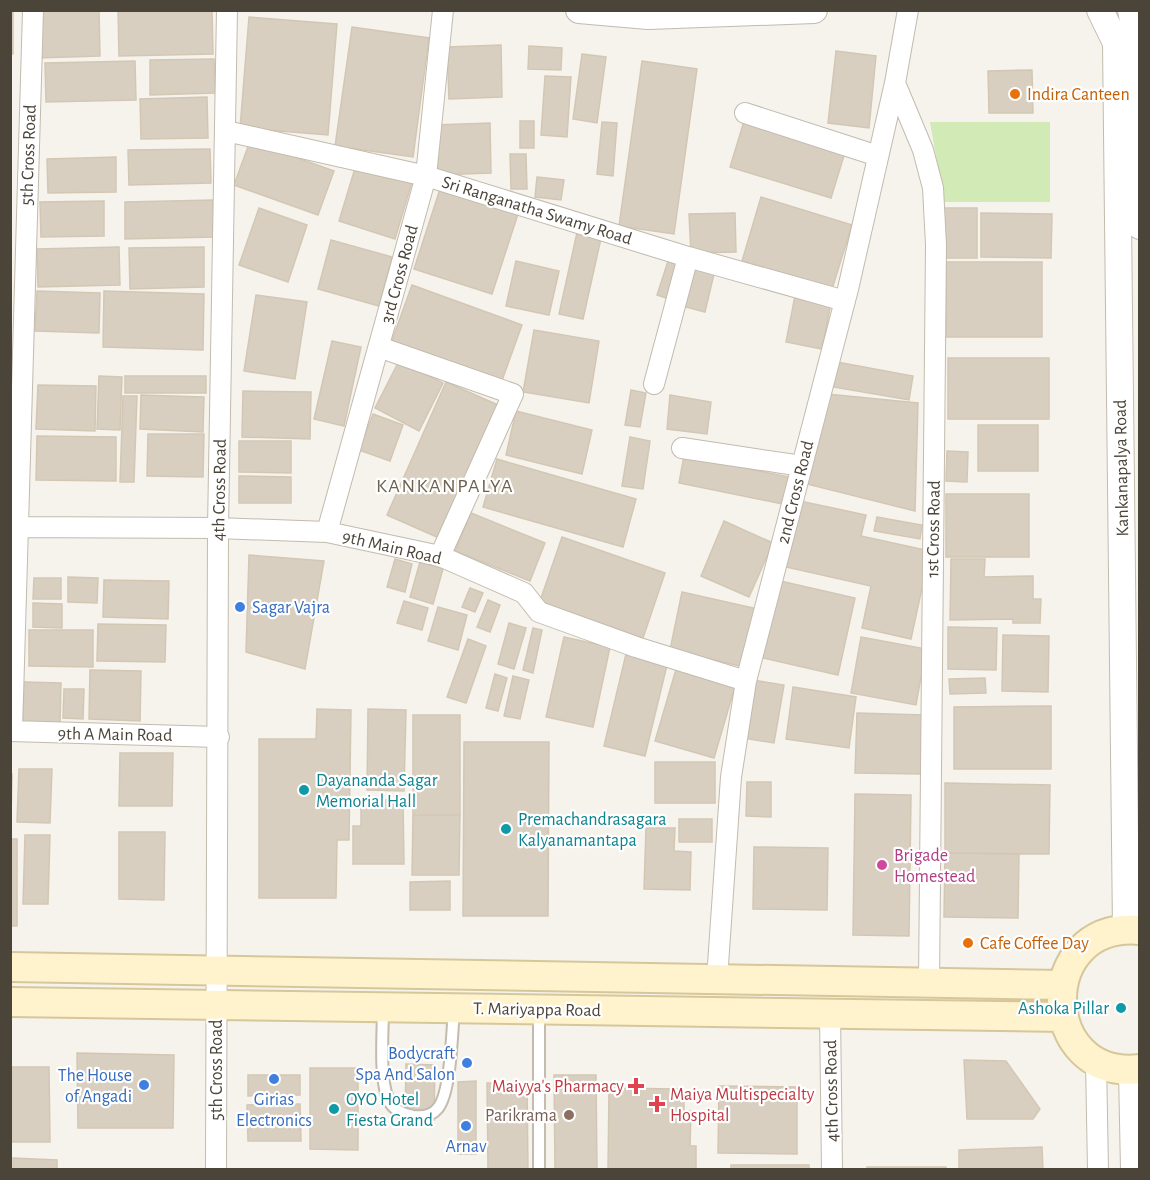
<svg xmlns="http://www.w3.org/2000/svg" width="1150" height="1180" viewBox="0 0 1150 1180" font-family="'Alegreya Sans',sans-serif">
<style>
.green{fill:#d2eab5}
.building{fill:#d8cfc1;stroke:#d3c7b4;stroke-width:1.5}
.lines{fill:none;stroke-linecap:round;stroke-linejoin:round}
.service-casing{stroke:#c2bbae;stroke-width:14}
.minor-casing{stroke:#c2bbae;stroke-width:22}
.tertiary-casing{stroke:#c2bbae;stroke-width:28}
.secondary-casing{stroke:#d6c79b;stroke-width:32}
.service{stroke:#fff;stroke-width:10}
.minor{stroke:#fff;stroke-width:20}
.tertiary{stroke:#fff;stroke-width:26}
.secondary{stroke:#fff3cd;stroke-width:28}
.food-dot{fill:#e8710a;stroke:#fff;stroke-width:2}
.shop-dot{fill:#3f7fe0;stroke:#fff;stroke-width:2}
.culture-dot{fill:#0f9aa8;stroke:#fff;stroke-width:2}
.hotel-dot{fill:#d1479c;stroke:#fff;stroke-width:2}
.health-dot{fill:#e0444e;stroke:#fff;stroke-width:2}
.education-dot{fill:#8d6e63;stroke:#fff;stroke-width:2}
.labels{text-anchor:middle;stroke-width:4.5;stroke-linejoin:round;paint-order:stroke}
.food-label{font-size:18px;fill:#c56008;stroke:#fff;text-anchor:start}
.street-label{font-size:18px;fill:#4b4439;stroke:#fff}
.shop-label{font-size:18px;fill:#366cbe;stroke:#fff;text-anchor:end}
.culture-label{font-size:18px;fill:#0d838f;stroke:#fff;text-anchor:start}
.hotel-label{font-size:18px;fill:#b23c85;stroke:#fff;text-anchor:start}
.health-label{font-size:18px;fill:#be3a42;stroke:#fff;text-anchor:end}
.education-label{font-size:18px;fill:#785e54;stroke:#fff;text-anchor:end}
.neighbourhood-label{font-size:20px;letter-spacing:1.5px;fill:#6e6250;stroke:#fff}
</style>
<rect width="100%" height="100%" fill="#f6f3ec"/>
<path class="green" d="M930 122H1050V202H944Z"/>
<path class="building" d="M10 10H13V54H10Z
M36 10H99L100 56 37 58Z
M118 10H212L213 54 119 56Z
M249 17 337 24 328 135 240 128Z
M352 27 429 38 413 157 335 146Z
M501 45 502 97 449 99 447 47Z
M529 46 562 48 561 70 528 69Z
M836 51 876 56 869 128 828 123Z
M582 54 606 57 597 123 573 119Z
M214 59 215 93 150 95V60Z
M135 61 136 100 46 102 45 63Z
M642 61 697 69 674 234 619 226Z
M1032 70 1033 113H989L988 71Z
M545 76 571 77 567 137 541 135Z
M207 97 208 138 141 139 140 99Z
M745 118 846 149 831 198 730 167Z
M520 121H534V148H520Z
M602 122 617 123 613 176 597 174Z
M490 123 491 173 436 175 434 125Z
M250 141 334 171 318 215 234 185Z
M210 149 211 183 129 185 128 150Z
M510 154H526L527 189H511Z
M116 157V192L48 193 47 159Z
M356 165 412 182 395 239 339 221Z
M537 177 564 180 561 200 535 197Z
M441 186 519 211 492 294 414 269Z
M761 197 852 225 832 289 742 261Z
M213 200 214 237 125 239V202Z
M104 201V236L41 237 40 202Z
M259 208 307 225 288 282 239 265Z
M942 208H977V258H941Z
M735 213 736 252 691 253 689 214Z
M981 213 1052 214 1051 258 981 257Z
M578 228 602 234 583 319 559 314Z
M331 240 392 257 379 306 318 289Z
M119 247 120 285 38 287 37 249Z
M204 247V287L130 289 129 248Z
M669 258 684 263 672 300 657 295Z
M516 261 559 271 549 315 506 306Z
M946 262H1042V337H946Z
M691 268 714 274 705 312 682 306Z
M412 285 522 325 500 386 390 346Z
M37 291 100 293 99 333 35 331Z
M104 291 204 294 203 350 103 347Z
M256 295 307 302 295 379 244 371Z
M795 296 831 303 822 349 786 342Z
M534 330 599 341 589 403 523 392Z
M332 341 361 347 344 426 314 419Z
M948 358H1049V419H948Z
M399 361 443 383 419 431 375 408Z
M837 362 913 376 909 400 833 387Z
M99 376 122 377 120 430 97 429Z
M125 376H206V393H125Z
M446 382 498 405 439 538 387 515Z
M38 385 96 386 95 431 36 429Z
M631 390 646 393 640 427 625 425Z
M243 391 311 392 310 439 242 437Z
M827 394 918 403 915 511 803 483Z
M141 395 204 397 203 432 140 429Z
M670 395 711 402 707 434 667 429Z
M123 396H137L134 482H120Z
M516 411 592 430 582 474 506 455Z
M373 414 403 425 390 461 359 450Z
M978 425H1038V471H978Z
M148 434H204L203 477 147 476Z
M37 436 116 437V481L36 480Z
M630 437 650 441 643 489 622 486Z
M239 441H291V473L239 472Z
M947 451 968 452 967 482 946 481Z
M684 456 789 477 783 504 679 483Z
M497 459 636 499 623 547 483 507Z
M239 476 291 477V503H239Z
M946 494H1029V557H946Z
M800 501 866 515 861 536 930 551 911 639 862 628 871 586 786 567Z
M471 513 545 543 530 581 455 551Z
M877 517 922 525 920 539 874 531Z
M724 521 773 543 749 597 701 576Z
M562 537 665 573 643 638 540 601Z
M249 555 324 561 305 669 246 652Z
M395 559 412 564 405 592 387 587Z
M951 559H985L984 577 1033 576V599H1041L1040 623H1013V619L950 620Z
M420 562 443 569 433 604 410 597Z
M68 577 98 578 97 603 68 602Z
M34 578H61V599H33Z
M104 580 169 581 168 619 103 617Z
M776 580 855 598 838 675 759 657Z
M470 588 483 593 475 612 462 607Z
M682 592 758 609 745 667 670 650Z
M488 600 500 605 490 632 477 627Z
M404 601 428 608 422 630 397 623Z
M33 603 62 604V628L33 627Z
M438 607 467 615 458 650 428 641Z
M509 623 526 628 514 669 498 664Z
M98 624 166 625 165 662 97 661Z
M948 627 997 628 996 670 948 669Z
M533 628 542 630 533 673 523 670Z
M29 630H93V667L29 666Z
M1003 635 1049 636 1048 692 1002 691Z
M564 637 610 647 593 727 546 717Z
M861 637 926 649 916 705 851 693Z
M468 639 486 646 466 703 447 697Z
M626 654 667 665 645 756 604 746Z
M677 666 736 683 714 758 655 741Z
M90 670 141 671 140 721 89 719Z
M495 674 507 678 498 711 486 708Z
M513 676 529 680 520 719 504 716Z
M985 678 986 693 950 694 949 679Z
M752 680 784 685 774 743 743 738Z
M24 682 61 683 60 724H23Z
M793 687 856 697 849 748 786 739Z
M64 689H84L83 719 63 718Z
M1051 706V769H954V707Z
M317 709 351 710 349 840H337L336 898H259V739H316Z
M368 709 406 710 404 791 367 790Z
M857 713 924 715 923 774 855 773Z
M413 715H460V815H413Z
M464 742H549L548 916H463Z
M120 753H173L172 806H119Z
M655 762H715V803H655Z
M19 769H52L50 823 17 822Z
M10 774H12L11 819H10Z
M747 782H771V817L746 816Z
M945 783 1050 785 1049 854 945 853Z
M855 794 911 795 909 936 853 935Z
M361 800H403L404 864H353V826H361Z
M413 815H460L459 875H412Z
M679 819H712V842H679Z
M646 828H675L674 851 691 852 690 890 644 889Z
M119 832H165L164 900 119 899Z
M25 835H50L48 904H23Z
M10 839H17V926H10Z
M754 847 828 848 827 910 753 909Z
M945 853 1019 854 1018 918 944 917Z
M450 881V910H410V882Z
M77 1053 174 1055 173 1128H78Z
M964 1060 1006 1061 1040 1109 1033 1119H967Z
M406 1064 435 1065 434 1120H405Z
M10 1067H49L50 1142H10Z
M310 1068H358V1150L310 1149Z
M248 1075H300V1095L248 1096Z
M554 1075H596L597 1170H555Z
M476 1081V1154H458V1082Z
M487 1083H527L528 1170H488Z
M719 1086 797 1087V1154L718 1153Z
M609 1088 678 1089V1095H684V1111H691L690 1146H696V1170H608Z
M300 1104 301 1141H248L247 1105Z
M1042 1147 1043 1170H959V1150Z
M13 1158 57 1160V1170H13Z
M731 1165H809V1170H731Z
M867 1167H946V1170H867Z"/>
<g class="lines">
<g class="service-casing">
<path id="service" d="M383 1007C383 1032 379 1077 388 1099 393 1110 402 1114 413 1116 422 1117 432 1116 438 1108 451 1092 452 1031 454 1009
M539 1010V1170"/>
</g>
<g class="minor-casing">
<path id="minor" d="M895 83 923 150 933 188 936 245 929 982
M745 113 878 156
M226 131 426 176 688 257 845 301
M379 347 513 394 440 556
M654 384 688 257
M682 448 802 466
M10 527 218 528 327 532 440 556 524 593 539 612 636 647 746 681
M327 532 426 176 443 10
M10 731 219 737
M12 731 33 10
M717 979 731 777 746 681 848 289 895 83 908 10
M830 1013 832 1170
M1096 1061 1098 1170
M1129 1071 1131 1170
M216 1170 218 528 227 10"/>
</g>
<g class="tertiary-casing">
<path id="tertiary" d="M579 10 648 16 814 10
M1100 10 1116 43 1126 929
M1131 10 1137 43 1140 226"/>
</g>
<g class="secondary-casing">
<path id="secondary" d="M1140 930C1034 921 1038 1081 1140 1069
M10 967 1062 985
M10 1002 1063 1017"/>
</g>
<use href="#service" class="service"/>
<use href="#minor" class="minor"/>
<use href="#tertiary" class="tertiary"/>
<use href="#secondary" class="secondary"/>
</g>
<g class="food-dot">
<circle cx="1015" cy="94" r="6"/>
<circle cx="968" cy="943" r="6"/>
</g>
<g class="shop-dot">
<circle cx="240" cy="607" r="6"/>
<circle cx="467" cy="1063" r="6"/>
<circle cx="274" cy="1079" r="6"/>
<circle cx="144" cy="1085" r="6"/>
<circle cx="466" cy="1126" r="6"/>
</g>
<g class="culture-dot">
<circle cx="304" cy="790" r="6"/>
<circle cx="506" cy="829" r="6"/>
<circle cx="1121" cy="1008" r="6"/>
<circle cx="334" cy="1109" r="6"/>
</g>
<circle class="hotel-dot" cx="882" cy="865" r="6"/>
<g class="health-dot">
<path d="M633 1077h6v6h6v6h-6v6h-6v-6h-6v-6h6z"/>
<path d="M654 1095h6v6h6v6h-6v6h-6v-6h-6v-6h6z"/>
</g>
<circle class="education-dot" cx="569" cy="1115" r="6"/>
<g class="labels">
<g class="food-label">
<text x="1027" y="100">Indira Canteen</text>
<text x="980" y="949">Cafe Coffee Day</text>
</g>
<g class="street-label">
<text transform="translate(28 155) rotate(-88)" y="6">5th Cross Road</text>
<text transform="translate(537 210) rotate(17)" y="6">Sri Ranganatha Swamy Road</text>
<text transform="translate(399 274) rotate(-75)" y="6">3rd Cross Road</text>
<text transform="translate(1121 468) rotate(-91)" y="6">Kankanapalya Road</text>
<text transform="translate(219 490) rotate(-89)" y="6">4th Cross Road</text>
<text transform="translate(795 492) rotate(-76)" y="6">2nd Cross Road</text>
<text transform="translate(933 529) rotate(-89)" y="6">1st Cross Road</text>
<text transform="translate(392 547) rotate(13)" y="6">9th Main Road</text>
<text transform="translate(115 734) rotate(1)" y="6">9th A Main Road</text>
<text transform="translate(537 1009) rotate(1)" y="6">T. Mariyappa Road</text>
<text transform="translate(216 1070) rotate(-90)" y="6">5th Cross Road</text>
<text transform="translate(831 1091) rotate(-91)" y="6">4th Cross Road</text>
</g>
<g class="shop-label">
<text x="252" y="613" text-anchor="start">Sagar Vajra</text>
<text x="455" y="1059">Bodycraft<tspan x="455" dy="21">Spa And Salon</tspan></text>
<text x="132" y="1081">The House<tspan x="132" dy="21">of Angadi</tspan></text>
<text x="274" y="1105" text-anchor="middle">Girias<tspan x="274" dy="21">Electronics</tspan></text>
<text x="466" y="1152" text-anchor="middle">Arnav</text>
</g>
<g class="culture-label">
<text x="316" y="786">Dayananda Sagar<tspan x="316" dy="21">Memorial Hall</tspan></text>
<text x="518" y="825">Premachandrasagara<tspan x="518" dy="21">Kalyanamantapa</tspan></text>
<text x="1109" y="1014" text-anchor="end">Ashoka Pillar</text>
<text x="346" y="1105">OYO Hotel<tspan x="346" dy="21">Fiesta Grand</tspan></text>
</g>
<g class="hotel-label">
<text x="894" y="861">Brigade<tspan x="894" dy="21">Homestead</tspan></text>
</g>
<g class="health-label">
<text x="624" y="1092">Maiyya's Pharmacy</text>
<text x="670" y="1100" text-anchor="start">Maiya Multispecialty<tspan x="670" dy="21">Hospital</tspan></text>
</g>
<g class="education-label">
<text x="557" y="1121">Parikrama</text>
</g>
<g class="neighbourhood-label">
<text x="445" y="492">KANKANPALYA</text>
</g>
</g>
<rect width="1150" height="1180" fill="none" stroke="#4b4439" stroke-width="24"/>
</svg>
